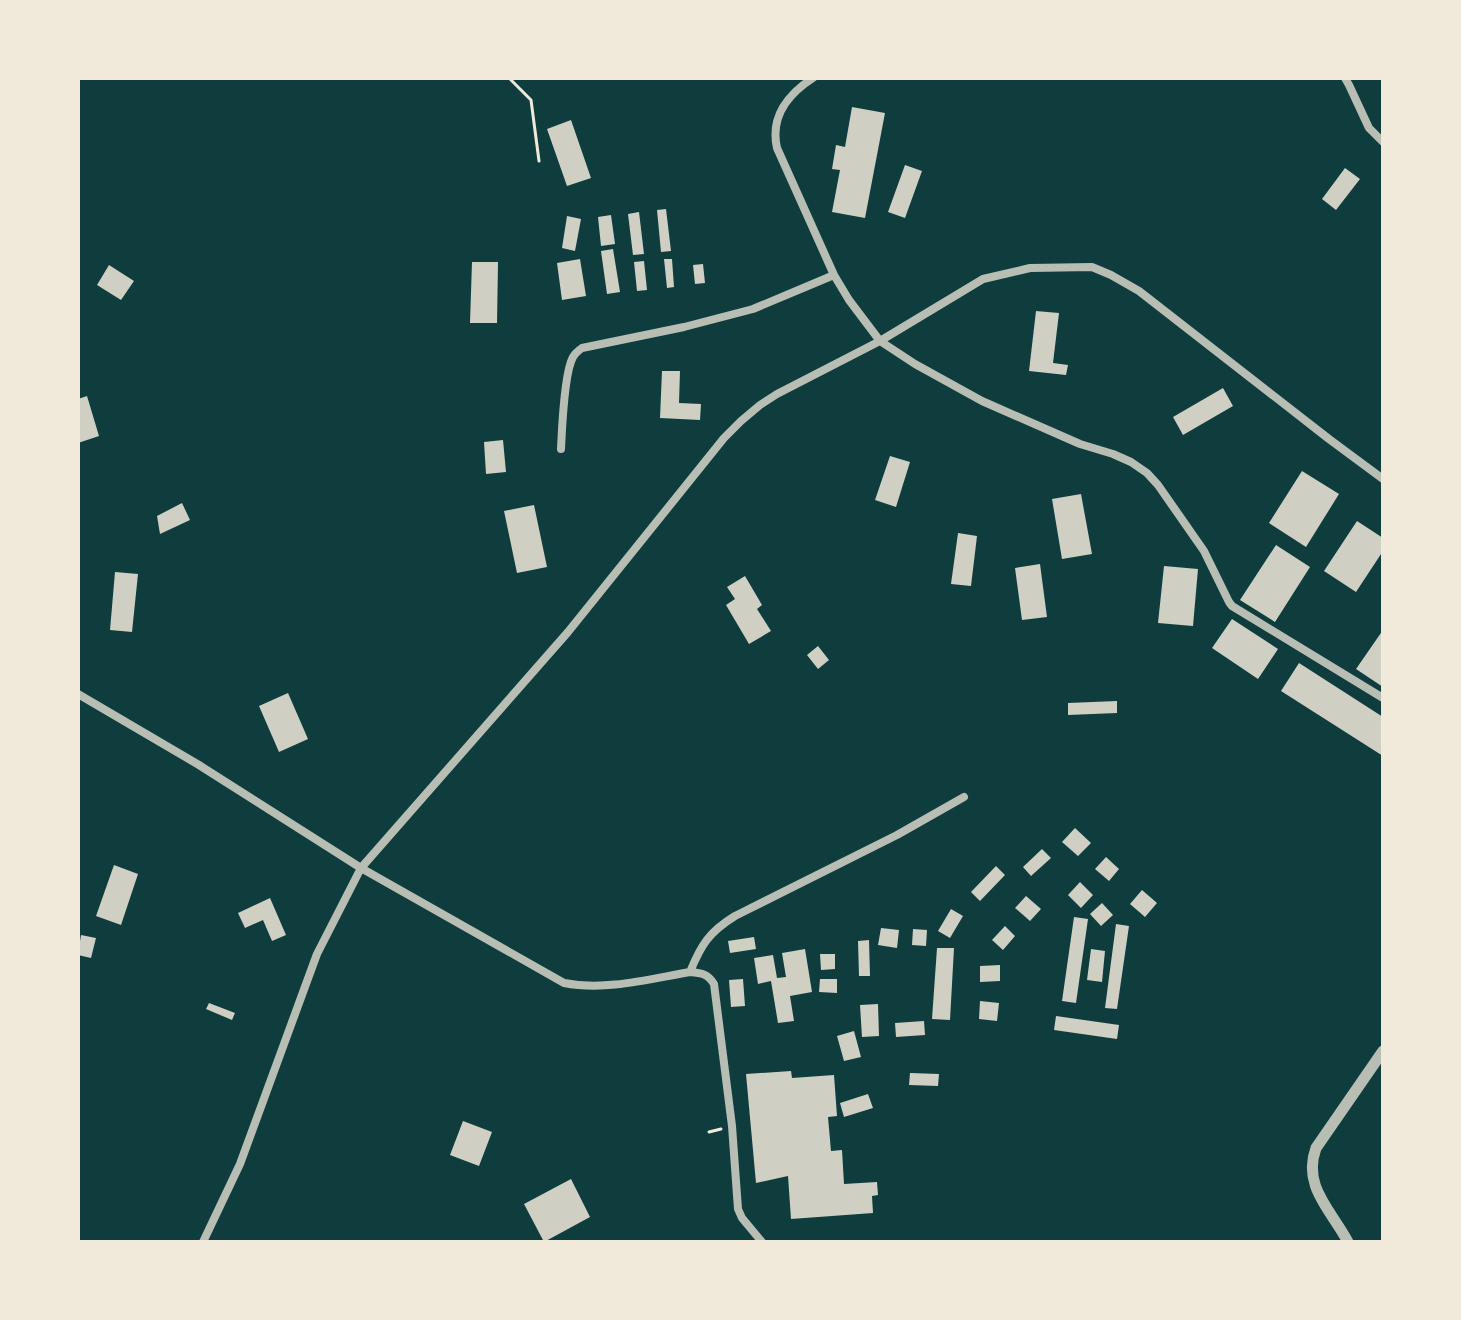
<svg xmlns="http://www.w3.org/2000/svg" width="1461" height="1320" viewBox="0 0 1461 1320" font-family="Figtree,sans-serif">
<style>
.building{fill:#cfcfc3}
.lines{fill:none;stroke-linecap:round;stroke-linejoin:round}
.path{stroke:#f1e9da;stroke-width:3}
.minor{stroke:#b8beb3;stroke-width:8}
.tertiary{stroke:#b8beb3;stroke-width:11}
</style>
<rect width="100%" height="100%" fill="#0f3d3e"/>
<path class="building" d="M852 107 885 113 865 218 832 212 840 170 832 169 836 145 845 147Z
M571 120 591 178 567 186 547 129Z
M905 165 922 171 905 218 888 212Z
M1345 168 1360 179 1336 210 1322 199Z
M666 209 671 251 661 252 657 210Z
M639 212 644 254 633 255 628 214Z
M611 215 615 244 601 246 598 217Z
M567 216 581 219 575 251 562 248Z
M613 249 620 292 607 294 601 251Z
M580 259 586 296 562 300 557 263Z
M664 259H672L674 287 667 288Z
M644 261 647 290 637 291 634 262Z
M472 262H498L497 323H470Z
M703 264 705 283 695 284 693 265Z
M109 265 134 281 121 300 97 285Z
M1036 311 1059 313 1053 363 1068 365 1066 375 1029 371Z
M662 371H680L679 403 701 404 700 420 660 418Z
M1223 388 1233 406 1183 435 1173 417Z
M87 396 99 436 78 443V399Z
M503 440 506 472 486 474 484 442Z
M890 456 910 462 896 507 875 500Z
M1302 471 1339 494 1306 547 1269 523Z
M1081 494 1092 554 1062 559 1052 499Z
M182 503 190 520 160 534 157 516Z
M534 505 547 567 517 573 504 511Z
M1357 521 1383 538V551L1356 592 1324 571Z
M958 533 977 536 971 586 951 584Z
M1276 545 1310 567 1275 622 1240 600Z
M1040 564 1047 617 1022 620 1015 568Z
M1164 566 1198 569 1193 626 1158 623Z
M115 572 138 574 132 632 110 630Z
M745 576 762 605 757 609 771 631 749 644 726 605 735 599 727 587Z
M1232 619 1278 649 1258 679 1212 648Z
M1383 630V687L1356 669Z
M818 646 829 660 818 669 807 655Z
M1299 663 1383 717V756L1281 691Z
M288 693 308 739 279 752 259 706Z
M1117 701V713L1068 715V703Z
M1075 828 1091 843 1078 856 1062 842Z
M1042 849 1051 858 1031 876 1023 867Z
M1106 857 1119 869 1109 881 1095 869Z
M114 865 138 874 121 925 96 916Z
M996 866 1005 875 980 901 971 892Z
M1080 882 1093 895 1081 908 1068 895Z
M1142 890 1157 903 1145 917 1130 904Z
M1026 896 1041 909 1030 921 1015 908Z
M270 898 286 935 272 941 263 920 245 928 238 913Z
M1102 903 1113 915 1101 926 1090 914Z
M951 909 963 916 950 938 938 931Z
M1074 917 1088 919 1076 1003 1062 1001Z
M1116 924 1129 926 1117 1009 1105 1008Z
M1005 926 1015 936 1003 950 992 940Z
M881 928 899 930 897 948 878 945Z
M913 929 927 930 926 946 912 945Z
M81 935 96 938 91 958 78 955Z
M754 937 756 949 730 953 728 941Z
M869 940 870 976H859L858 941Z
M937 948H954L950 1020 932 1019Z
M805 949 812 992 790 996 794 1021 778 1023 771 981 758 984 754 958 773 955 777 978 786 977 782 953Z
M1091 949 1105 951 1102 982 1087 980Z
M820 954H835V969L821 970Z
M1000 965V981L980 982V966Z
M743 979 745 1006 731 1007 729 980Z
M820 979H837V993L819 992Z
M980 1001 999 1003 997 1021 979 1019Z
M209 1003 235 1013 232 1020 206 1009Z
M878 1004 879 1036 862 1037 860 1005Z
M1056 1016 1119 1025 1117 1039 1054 1030Z
M924 1021 925 1035 896 1037 895 1023Z
M854 1031 861 1057 844 1061 837 1036Z
M791 1071 792 1078 834 1075 837 1116 828 1117 831 1151 842 1150 844 1184 877 1182 878 1195 872 1196 873 1213 791 1219 788 1176 756 1183 746 1074Z
M910 1073 939 1074 938 1086 909 1085Z
M868 1094 873 1108 844 1117 840 1103Z
M463 1121 492 1132 479 1166 450 1155Z
M571 1179 590 1217 544 1242 524 1204Z"/>
<g class="lines">
<path class="path" d="M509 78 531 100 539 161
M709 1132 721 1129"/>
<path class="minor" d="M813 78C788 94 770 117 777 148L834 275 849 300 880 341 915 364 982 401 1080 444 1113 454 1131 462 1147 473 1158 485 1204 551 1229 602 1232 606 1383 698
M1345 78 1349 85 1369 128 1383 142
M561 449C562 428 564 373 573 357 576 352 577 352 582 348L684 327 753 309 834 275
M78 694 199 765 361 868 564 983C606 991 649 979 690 972 702 973 708 974 714 984L732 1126 738 1209 742 1218 762 1242
M690 972C701 945 709 932 735 916L897 835 964 797
M203 1242 240 1164 317 954 361 868 568 632 724 438 741 421 760 405 777 394 880 341 983 279 1030 268 1092 267 1111 275 1139 291 1329 439 1383 479"/>
<path class="tertiary" d="M1348 1242C1331 1210 1302 1186 1316 1148L1383 1051"/>
</g>
<rect width="1461" height="1320" fill="none" stroke="#f1e9da" stroke-width="160"/>
</svg>
